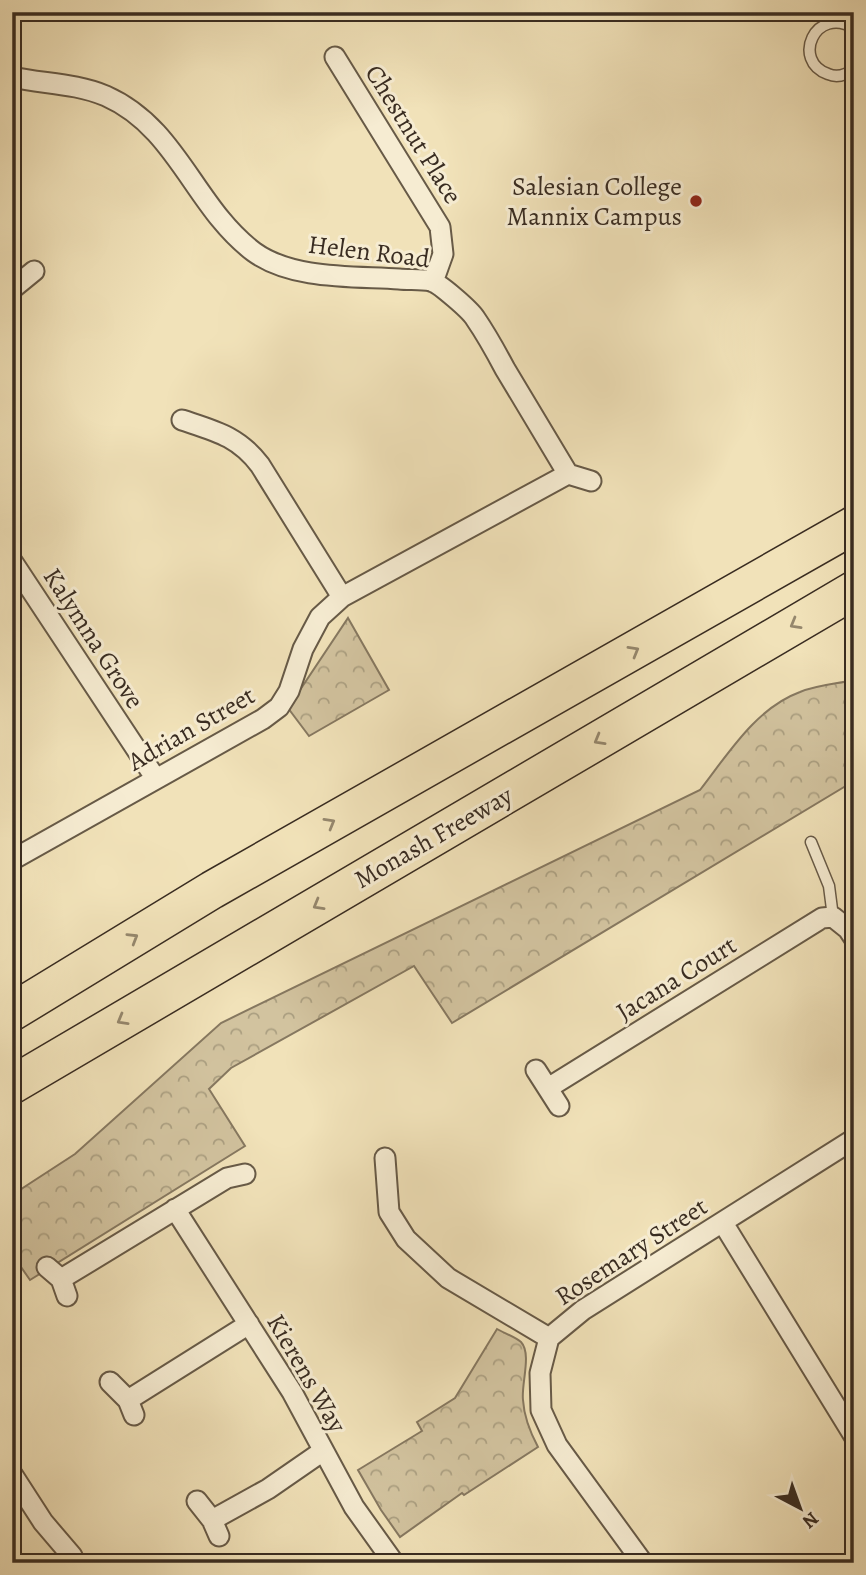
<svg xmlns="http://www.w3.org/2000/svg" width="866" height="1575" viewBox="0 0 866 1575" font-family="Alegreya,serif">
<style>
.forest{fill:url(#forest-crowns);stroke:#867860;stroke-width:2}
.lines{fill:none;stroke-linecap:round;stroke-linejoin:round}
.lane-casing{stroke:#675a47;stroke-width:13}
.street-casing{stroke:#675a47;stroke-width:23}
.highway-casing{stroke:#392c21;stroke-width:40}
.lane{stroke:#f6ecd2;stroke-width:10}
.street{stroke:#f6ecd2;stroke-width:19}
.highway{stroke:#f1e2b9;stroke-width:37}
.oneway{stroke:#95876d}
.poi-dot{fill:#8f2418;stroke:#f6ecd2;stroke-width:2.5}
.labels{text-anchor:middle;stroke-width:6;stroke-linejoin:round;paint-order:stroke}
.street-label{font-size:26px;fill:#392c21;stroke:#f6ecd2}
.poi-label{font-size:26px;fill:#392c21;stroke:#f6ecd2;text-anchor:end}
</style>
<defs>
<pattern id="forest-crowns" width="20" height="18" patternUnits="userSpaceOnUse" patternTransform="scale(1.75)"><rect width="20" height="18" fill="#d2c39f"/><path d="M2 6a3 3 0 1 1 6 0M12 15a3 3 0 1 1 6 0" fill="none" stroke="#ab9f81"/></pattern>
</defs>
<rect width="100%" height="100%" fill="#f1e2b9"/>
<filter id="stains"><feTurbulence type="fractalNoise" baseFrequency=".00286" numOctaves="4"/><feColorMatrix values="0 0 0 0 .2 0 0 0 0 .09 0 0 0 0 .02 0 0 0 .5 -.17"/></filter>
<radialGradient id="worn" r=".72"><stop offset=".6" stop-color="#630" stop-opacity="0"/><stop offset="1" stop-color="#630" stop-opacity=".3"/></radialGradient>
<path class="forest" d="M348 618 389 690 309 736 288 708Z
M854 680V781L452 1023 414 966 231 1068 209 1089 245 1146 30 1280 21 1267 12 1271V1195L75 1154 221 1023 700 790C728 754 756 708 800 692 817 685 836 684 854 680Z
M497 1329C504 1333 515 1337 521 1342 532 1354 521 1384 523 1400 524 1417 530 1432 538 1447L464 1495 462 1493 400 1537 381 1510 358 1470 422 1431 417 1422 455 1398Z"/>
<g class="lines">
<g class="lane-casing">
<path id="lane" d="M854 28C815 5 791 61 828 74 837 78 846 75 854 69
M811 842 829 886 833 917"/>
</g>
<g class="street-casing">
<path id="street" d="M335 57 440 227 443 254 433 282
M12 77C44 84 75 83 106 96 178 128 194 207 254 252 293 280 354 276 399 279 409 280 421 279 431 281 439 283 470 310 475 318 486 334 496 352 505 369 526 404 547 439 568 474
M12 289 34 271
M182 420C215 431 238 436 260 465L342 597
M568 474 591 481
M12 561 156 779
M12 860 263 719 279 707 289 691 303 649 320 617 342 597 568 474
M536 1070 559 1106
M548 1088 822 918 833 917 848 929 854 938
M385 1158 389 1212 406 1239 448 1278 549 1338
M175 1209 292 1392 354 1507 394 1563
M723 1223 854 1436
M47 1267 61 1279 67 1296
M61 1279 227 1178 245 1174
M110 1382 128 1400 134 1415
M128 1400 249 1324
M12 1474 43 1522 72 1556 75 1563
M197 1501 212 1520 219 1536
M212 1520 268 1489 323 1451
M643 1563 557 1445 541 1410 540 1373 549 1338 583 1310 854 1139"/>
</g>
<g class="highway-casing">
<path id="highway" d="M12 1012 212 890 854 525
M12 1085 854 590"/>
</g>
<use href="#lane" class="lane"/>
<use href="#street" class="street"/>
<use href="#highway" class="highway"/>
</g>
<defs><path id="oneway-chevron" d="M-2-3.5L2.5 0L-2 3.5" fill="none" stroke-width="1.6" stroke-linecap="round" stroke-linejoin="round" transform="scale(1.75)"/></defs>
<g class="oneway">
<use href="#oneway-chevron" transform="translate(795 624) rotate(150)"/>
<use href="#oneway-chevron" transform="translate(634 651) rotate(-30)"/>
<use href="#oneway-chevron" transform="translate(599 740) rotate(150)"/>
<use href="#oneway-chevron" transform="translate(330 823) rotate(-30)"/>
<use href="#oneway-chevron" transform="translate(318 905) rotate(150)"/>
<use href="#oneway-chevron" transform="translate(133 938) rotate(-31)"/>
<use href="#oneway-chevron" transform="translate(122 1020) rotate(150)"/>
</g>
<circle class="poi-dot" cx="696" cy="201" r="7"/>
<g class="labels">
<g class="street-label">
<text transform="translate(414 134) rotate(58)" y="9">Chestnut Place</text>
<text transform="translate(369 251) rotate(7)" y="9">Helen Road</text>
<text transform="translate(94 638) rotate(57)" y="9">Kalymna Grove</text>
<text transform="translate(191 728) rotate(-30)" y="9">Adrian Street</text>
<text transform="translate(433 837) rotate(-30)" y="9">Monash Freeway</text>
<text transform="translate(676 978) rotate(-32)" y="9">Jacana Court</text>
<text transform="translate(631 1251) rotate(-33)" y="9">Rosemary Street</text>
<text transform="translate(307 1373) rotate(60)" y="9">Kierens Way</text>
</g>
<g class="poi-label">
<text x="682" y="195">Salesian College<tspan x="682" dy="30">Mannix Campus</tspan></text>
</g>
</g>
<rect width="866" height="1575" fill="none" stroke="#f1e2b9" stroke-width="42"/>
<rect x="14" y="14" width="838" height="1547" fill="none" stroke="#392c21" stroke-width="3.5"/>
<rect x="21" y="21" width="824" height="1533" fill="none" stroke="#392c21" stroke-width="2"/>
<g transform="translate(800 1508) rotate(139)" stroke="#f6ecd2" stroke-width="5" paint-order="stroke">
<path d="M0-5L12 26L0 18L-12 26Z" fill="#392c21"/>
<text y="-10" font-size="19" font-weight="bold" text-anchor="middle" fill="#392c21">N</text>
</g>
<rect width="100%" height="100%" filter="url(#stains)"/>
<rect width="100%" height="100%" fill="url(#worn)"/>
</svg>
